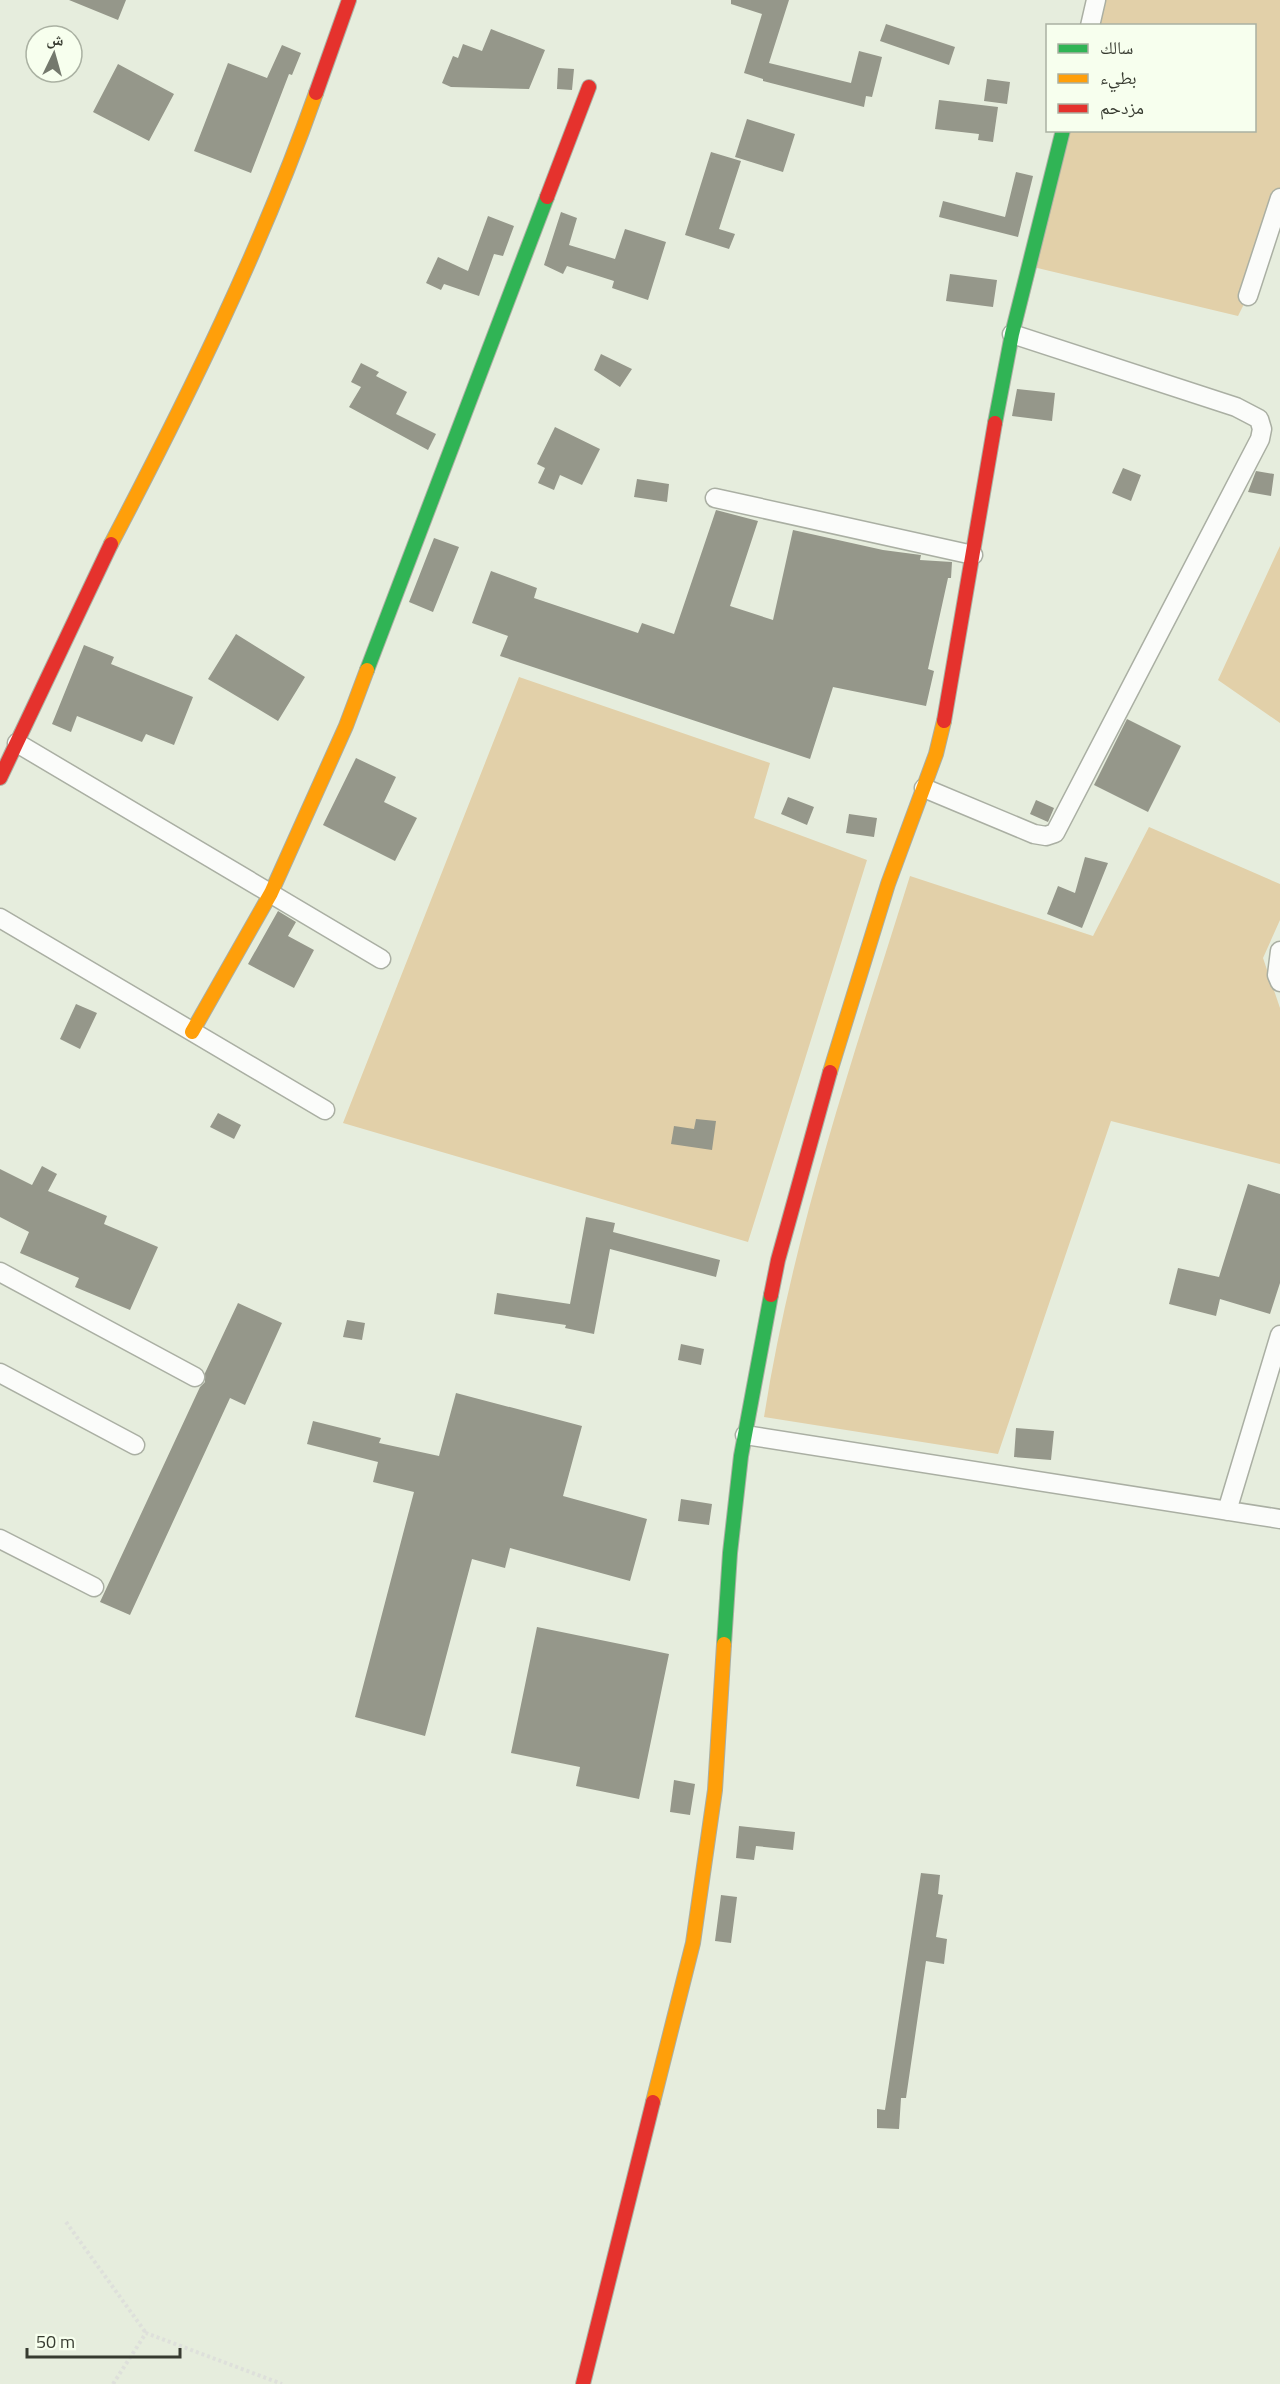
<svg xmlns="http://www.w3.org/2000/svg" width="1280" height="2384" viewBox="0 0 1280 2384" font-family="'Titillium Web','Noto Naskh Arabic',sans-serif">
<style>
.green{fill:#e2d0a9}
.building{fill:#95978a}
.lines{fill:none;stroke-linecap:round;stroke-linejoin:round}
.street-casing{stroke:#aaafa3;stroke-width:21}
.fast-casing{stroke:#aaafa3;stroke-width:16}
.slow-casing{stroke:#aaafa3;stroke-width:16}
.jam-casing{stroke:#aaafa3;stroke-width:16}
.path{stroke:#dee0db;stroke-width:4;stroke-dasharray:3 3;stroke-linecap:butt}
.street{stroke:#fbfcfa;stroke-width:18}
.fast{stroke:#30b455;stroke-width:14}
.slow{stroke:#ff9f0a;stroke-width:14}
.jam{stroke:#e5322d;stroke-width:14}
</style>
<rect width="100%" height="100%" fill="#e6eddd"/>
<path class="green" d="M1096 0H1280V198L1248 296 1238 316 1029 266 1063 131 1254 130V26L1090 25Z
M1280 546V723L1218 680Z
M519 677 770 763 754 818 867 860 748 1242 343 1123Z
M1149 827 1280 884V920L1263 958 1280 1008V1164L1111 1121 998 1454 764 1417C793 1232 854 1055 910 876L1093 936Z"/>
<path class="building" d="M69 0H126L118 20Z
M731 0H789L769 63 851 83 859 51 882 57 872 97 866 96 864 107 763 81V79L744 73 762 14 731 4Z
M886 24 955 47 949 65 880 41Z
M491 29 545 50 529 89 451 87 442 83 453 56 458 58 463 44 482 51Z
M282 45 301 53 292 75 289 74 251 173 194 151 228 63 267 78Z
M118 64 174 94 149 141 93 112Z
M558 68 574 69 572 90 557 89Z
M987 79 1010 82 1007 104 984 101Z
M939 100 998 107 993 142 978 140 979 134 935 129Z
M747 119 795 134 783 172 735 157Z
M711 152 741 161 719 229 735 234 729 249 685 235Z
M1016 172 1033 176 1018 237 939 217 943 201 1005 217Z
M561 212 577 218 569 245 615 259 625 229 666 242 648 300 612 288 614 281 567 266 563 274 544 265Z
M488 216 514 226 503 256 494 254 479 296 444 284 441 290 426 283 438 257 468 271Z
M950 274 997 280 993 307 946 301Z
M601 354 632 369 620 387 594 370Z
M361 363 379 372 376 376 407 392 396 414 436 434 428 450 349 407 361 387 351 382Z
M1017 389 1055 393 1052 421 1012 416Z
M555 427 600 449 582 485 560 475 554 490 538 483 545 468 537 464Z
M1123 468 1141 475 1131 501 1112 493Z
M1256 471 1274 474 1271 496 1248 492Z
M637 479 669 484 667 502 634 497Z
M716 510 758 521 730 606 773 620 793 530 883 550 921 555 920 560 952 562 951 578H948L928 669 934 671 926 706 833 687 810 759 500 656 508 636 472 623 491 571 537 588 534 598 638 633 642 623 674 634Z
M434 538 459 547 433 612 409 602Z
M236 634 305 677 278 721 208 679Z
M84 645 114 657 111 664 193 697 174 745 146 734 142 742 77 716 71 732 52 724Z
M1127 719 1181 746 1148 812 1094 785Z
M356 758 396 777 384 802 417 818 395 861 323 825Z
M788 797 814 807 807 825 781 814Z
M1036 800 1054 808 1048 822 1030 814Z
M849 814 877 818 874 837 846 833Z
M1085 857 1108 863 1082 928 1047 914 1058 886 1075 893Z
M278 911 296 922 288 936 314 950 294 988 248 964Z
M76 1004 97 1013 80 1049 60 1039Z
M218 1113 241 1125 234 1139 210 1127Z
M696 1119 716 1121 712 1150 671 1144 674 1126 694 1129Z
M42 1166 57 1174 48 1191 107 1216 104 1224 158 1247 130 1310 75 1287 79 1278 20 1253 29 1232 0 1217V1169L32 1185Z
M1248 1184 1280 1194V1283L1270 1314 1220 1299 1216 1316 1169 1304 1178 1268 1219 1277Z
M586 1217 615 1223 613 1232 720 1260 716 1277 610 1249 594 1334 565 1328 566 1325 494 1314 497 1293 570 1304Z
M238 1303 282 1323 245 1405 230 1398 130 1615 100 1602 200 1387 205 1382V1373Z
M347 1320 365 1323 362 1340 343 1337Z
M681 1344 704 1349 701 1365 678 1360Z
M456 1393 582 1426 563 1496 647 1519 630 1581 510 1548 505 1568 472 1559 425 1736 355 1717 414 1492 373 1482 378 1462 307 1444 313 1421 381 1438 379 1443 439 1456Z
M1016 1428 1054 1431 1051 1460 1014 1457Z
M681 1499 712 1504 709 1525 678 1521Z
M537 1627 669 1654 639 1799 576 1786 580 1767 511 1753Z
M674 1780 695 1784 690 1815 670 1812Z
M739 1826 795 1832 793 1850 756 1846 754 1860 736 1858Z
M921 1873 940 1875 938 1894 943 1895 936 1937 947 1939 944 1964 926 1961 906 2098H901L899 2129 877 2128V2109L885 2110Z
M721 1895 737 1897 731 1943 715 1941Z"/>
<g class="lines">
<g class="street-casing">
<path id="street" d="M1090 26 1096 0
M1248 296 1280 198
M715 498 973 555
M17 743 381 959
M924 788 1034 834 1046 836 1055 833 1260 439 1262 429 1259 419 1236 407 1012 334
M0 918 325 1110
M1280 951 1277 975 1280 982
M0 1272 195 1377
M0 1373 135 1445
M745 1435 1280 1519
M1227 1511 1280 1335
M0 1539 94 1587"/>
</g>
<g class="fast-casing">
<path id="fast" d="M995 423 1012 334 1063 130
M367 670 547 197
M724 1644 730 1553 741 1456 771 1295"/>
</g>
<g class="slow-casing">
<path id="slow" d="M111 544C188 397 261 249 316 93
M192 1032 271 893 346 726 367 670
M830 1072 888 884 936 754 944 721
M653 2102 693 1943 715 1790 724 1644"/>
</g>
<g class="jam-casing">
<path id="jam" d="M316 93 349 0
M547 197 589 87
M944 721 995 423
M0 778 111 544
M771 1295 778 1260 830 1072
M583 2384 653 2102"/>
</g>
<path class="path" d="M66 2222 146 2333
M113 2384 146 2333 282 2384"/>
<use href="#street" class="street"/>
<use href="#fast" class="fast"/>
<use href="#slow" class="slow"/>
<use href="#jam" class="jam"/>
</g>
<rect x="1046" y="24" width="210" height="108" fill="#f7ffee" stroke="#aab1a2" stroke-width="1.5"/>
<rect x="1058" y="44" width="30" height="9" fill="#30b455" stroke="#aab1a2" stroke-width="1.5"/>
<text x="1100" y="54" font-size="18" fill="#373b30">سالك</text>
<rect x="1058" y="74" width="30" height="9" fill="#ff9f0a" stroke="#aab1a2" stroke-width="1.5"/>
<text x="1100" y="84" font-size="18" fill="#373b30">بطيء</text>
<rect x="1058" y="104" width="30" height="9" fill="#e5322d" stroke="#aab1a2" stroke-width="1.5"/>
<text x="1100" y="114" font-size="18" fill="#373b30">مزدحم</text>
<g transform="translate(54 54) rotate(5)"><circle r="28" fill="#f7ffee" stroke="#aab1a2" stroke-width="1.5"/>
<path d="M0-4.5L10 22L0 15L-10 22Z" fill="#74796d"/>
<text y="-9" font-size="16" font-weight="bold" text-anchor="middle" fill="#373b30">ش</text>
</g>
<path d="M27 2348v9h153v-9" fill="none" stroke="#373b30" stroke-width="3"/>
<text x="36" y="2348" font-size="18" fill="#373b30" stroke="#f7ffee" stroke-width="4.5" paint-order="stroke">50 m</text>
</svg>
